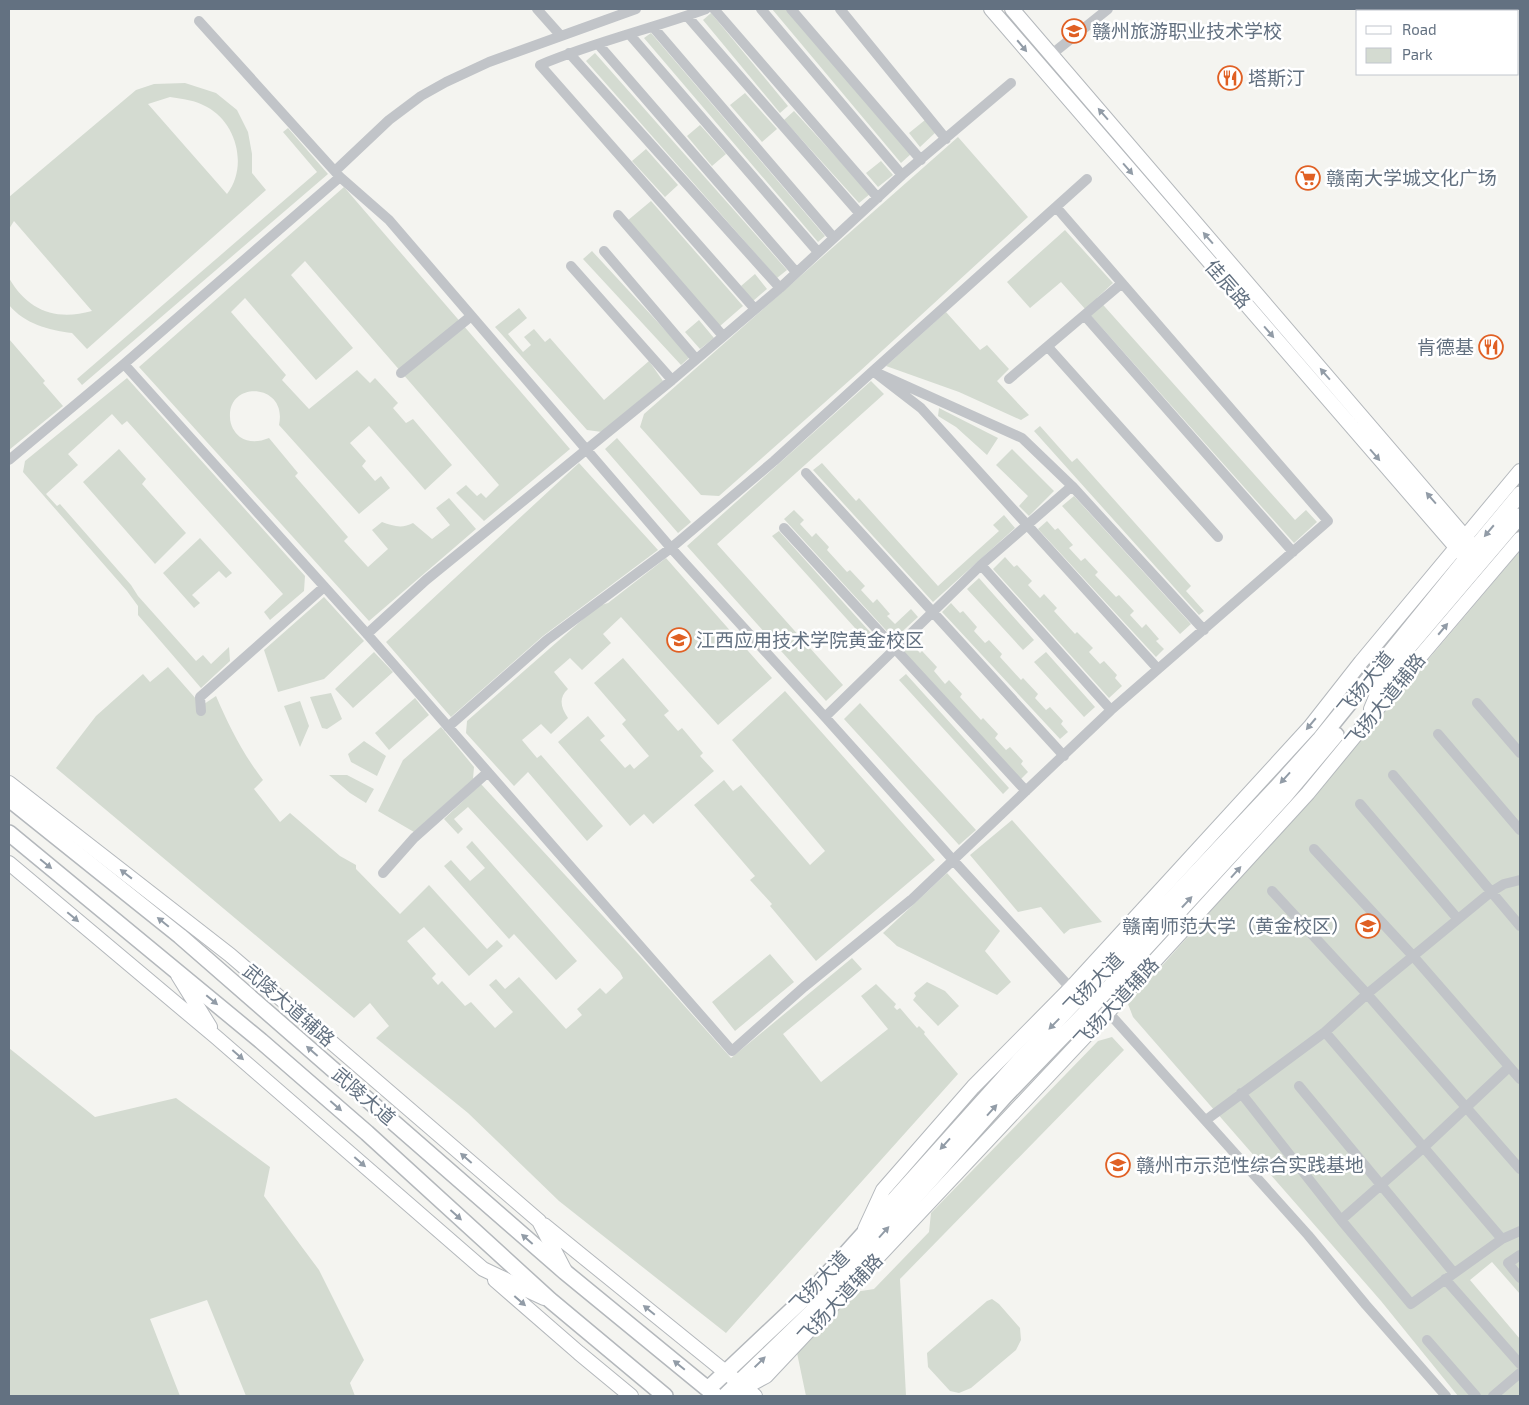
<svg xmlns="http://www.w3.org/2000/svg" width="1529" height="1405" viewBox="0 0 1529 1405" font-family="'Exo 2','Noto Sans SC',sans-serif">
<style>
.green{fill:#d4dbd1;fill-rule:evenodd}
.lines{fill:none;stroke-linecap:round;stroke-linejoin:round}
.secondary-casing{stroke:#b4b8bc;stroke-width:16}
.primary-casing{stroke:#b4b8bc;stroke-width:18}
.street{stroke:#c1c4c8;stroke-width:10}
.secondary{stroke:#fff;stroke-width:14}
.primary{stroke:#fff;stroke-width:15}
.oneway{fill:#929ca7}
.labels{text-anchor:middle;stroke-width:5;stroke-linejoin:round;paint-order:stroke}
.poi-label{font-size:19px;fill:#637181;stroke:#fff;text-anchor:start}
.street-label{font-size:19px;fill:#637181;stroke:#fff}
</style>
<rect width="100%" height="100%" fill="#f4f4f0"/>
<path class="green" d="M772 9H786L911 154 901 163Z
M711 13 788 106 780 113 703 20Z
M651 33 825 236 818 242 644 38Z
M595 53 787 270 777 278 586 61Z
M185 83 216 93 237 110 248 132 252 154V173L266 190 87 349 72 333C48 330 25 324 9 305V278C28 311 56 321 92 311L14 221 9 229V197L136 90 154 84ZM170 97C183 99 195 100 207 107 237 123 248 167 227 194L148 104Z
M745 93 777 129 762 142 730 105Z
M794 111 870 194 859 203 784 120Z
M925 120 936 132 920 147 909 133Z
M700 125 726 154 712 166 687 136Z
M288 128 328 174 82 385 77 379 317 172 283 132Z
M958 137 1028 217 859 372 719 496 701 495 640 427 644 414Z
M646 149 678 185 665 197 632 161Z
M881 161 893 175 878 187 866 173Z
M344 187 570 449 484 521 456 493 466 485 477 496 481 493 486 498 499 485 305 261 291 275 353 348 316 380 245 298 231 312 286 375 282 380 309 409 357 370 370 383 375 378 398 403 393 408 406 423 413 419 452 465 425 490 369 426 350 443 366 461 362 466 375 481 381 476 390 488 359 514 279 425C288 383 228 380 230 417 230 425 234 432 240 437 249 443 259 442 269 438L298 473 295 476 348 537 344 541 368 567 388 549 372 530 382 522C393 526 402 529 413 523L432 539 450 525 436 508 449 498 476 529 369 621 139 367Z
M651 201 743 306 720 326 627 221Z
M1065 230 1113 283 1097 298 1295 520 1306 510 1317 522 1294 543 1061 282 1030 308 1007 282Z
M592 251 690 357 681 365 583 259Z
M755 274 767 289 753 301 741 286Z
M519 308 527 318 508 334 523 352 531 345 524 337 534 329 545 342 550 338 604 400 649 361 663 381 602 432 587 430 495 327Z
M946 312 980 350 987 345 1009 369 997 381 1029 415 1021 420 959 392 886 366Z
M699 320 714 338 700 349 685 332Z
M9 339 45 381 43 383 63 406 9 450Z
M127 378 305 576 304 591 270 620 264 612 283 594 127 421 122 425 112 414 68 454 78 465 46 494 57 506 60 504 131 585 138 596 196 661 203 655 211 664 229 647 230 661 201 688 138 615V606L127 591 23 472 25 461Z
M871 381 884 394 717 544 843 685 826 701 687 546Z
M939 408 998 438 987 455 956 427 938 416Z
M1040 426 1072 462 1077 458 1191 586 1186 591 1204 611 1199 615 1034 431Z
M617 438 691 522 678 533 605 449Z
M119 449 146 479 142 484 186 533 155 564 83 482Z
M1012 449 1054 491 1029 516 1019 506 1028 496 996 465Z
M579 463 658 550 543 636 451 717 386 642Z
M822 463 856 501 859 498 938 586 999 531 993 525 1004 515 1015 528 933 602 813 470Z
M1074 496 1191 624 1180 634 1062 506Z
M794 510 804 520 800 524 812 537 816 533 829 547 827 550 847 572 850 570 865 586 861 590 873 603 877 599 890 614 887 616 895 624 911 609 918 617 894 639 784 519Z
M1047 521 1055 530 1058 528 1073 545 1069 548 1081 561 1085 558 1098 572 1095 575 1116 597 1119 595 1134 611 1130 615 1142 628 1146 624 1159 639 1156 641 1164 649 1156 657 1038 529Z
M779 531 879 642 873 648 772 536Z
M200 538 232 573 226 578 219 571 192 595 200 603 194 608 163 573Z
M1520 551V1294L1492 1262 1470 1280 1520 1339V1396H1458L1381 1301 1133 1017 1128 1004 1311 798Z
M1005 557 1014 567 1017 565 1032 581 1028 585 1040 598 1044 594 1057 608 1054 611 1075 634 1077 632 1093 648 1089 652 1100 664 1104 661 1117 675 1115 678 1122 686 1109 698 993 569Z
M666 558 772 678 718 725 621 617 603 634 611 643 582 670 570 658 554 672 568 689C558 698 561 708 568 718L551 734 541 724 522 740 537 758 541 755 603 826 587 841 528 772 514 786 466 733 467 721 598 606 608 603Z
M979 578 1034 640 1023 650 967 589Z
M324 597 364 641 324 679 278 692 264 650Z
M951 603 960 613 963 611 977 627 974 631 985 643 989 640 1002 654 1000 657 1021 680 1023 678 1038 694 1035 698 1046 710 1050 707 1063 721 1061 724 1068 732 1060 739 942 612Z
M911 643 920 653 922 651 937 667 934 671 945 684 949 680 962 694 960 697 981 720 983 718 998 734 995 738 1006 750 1010 747 1023 761 1021 764 1028 772 1020 780 902 652Z
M374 652 393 672 353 708 335 689Z
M1046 652 1095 707 1084 717 1034 662Z
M623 658 669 711 664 715 678 731 682 728 703 753 700 756 714 771 653 824 644 814 630 826 558 742 588 716 605 736 600 740 625 768 630 764 634 769 649 756 622 724 626 720 594 683Z
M168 667 197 700 204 704 216 696C229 726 243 754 263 780L254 789 280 822 290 813 340 856 356 865V869L400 914 429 885 487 949 497 940 503 946 469 976 424 927 407 941 436 974 432 978 438 985 442 981 465 1006 471 1002 495 1028 513 1012 489 985 496 979 505 989 519 977 566 1029 582 1015 577 1009 600 988 606 994 623 978 620 972 468 807 454 819 463 829 458 834 444 819 481 784 639 955 731 1058 852 958 862 969 783 1034 821 1082 888 1029 861 996 876 984 896 1004 894 1007 897 1010 900 1008 917 1028 919 1026 925 1032 924 1034 958 1074 726 1333 559 1201 468 1113 376 1038 389 1026 370 1003 354 1018 56 768 96 716 143 674 150 682Z
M906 674 1009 788 1003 794 899 680Z
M785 691 935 860 816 961 770 906 772 904 750 880 755 876 694 805 724 780 733 791 741 785 810 865 825 851 732 740Z
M331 693 342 719 327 729 322 728 310 697Z
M415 698 429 715 389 750 375 733Z
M300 701 309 726 300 747 284 706Z
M860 703 976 830 959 845 844 719Z
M441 727 474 767 473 779 414 832 378 811 403 760Z
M364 741 386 756 377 776 351 762 348 754Z
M329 775H347L374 789 366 803 350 793Z
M1012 820 1102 922 1070 929 1064 934 1041 907 1018 912 970 855Z
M472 841 577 961 556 980 514 934 509 939 444 866 451 860 470 881 485 868 466 847Z
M947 873 1000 931 985 951 1011 982 997 995 897 946 883 933Z
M770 954 794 982 735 1031 712 1002Z
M927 982 945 991 959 1006 938 1026 913 1000 916 996 914 993Z
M1112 1037 1124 1050 900 1279 906 1396H806L797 1353 855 1292 874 1289 929 1232 931 1213 1098 1041Z
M9 1048 95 1117 176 1098 270 1167 264 1196 319 1270 364 1360 350 1383 355 1396H246L207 1300 150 1319 180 1396H9Z
M992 1299 999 1304 1020 1328 1021 1340 1016 1350 971 1388 959 1393 950 1391 928 1367 927 1353 987 1301Z"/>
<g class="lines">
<g class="secondary-casing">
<path id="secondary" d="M991 9 1461 553
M1012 9 1471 544
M1371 709 1386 673
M9 783 230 955 539 1221 565 1271
M9 863 216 1037 483 1269 544 1298
M178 975 210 1027
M544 1225 755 1396
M865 1229 883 1190 973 1087 1071 988 1310 727 1361 662 1520 471
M495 1280 579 1353 631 1396
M729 1396 766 1376 1108 1012 1308 793 1418 659 1520 539"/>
</g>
<g class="primary-casing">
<path id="primary" d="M1384 676 1520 516
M9 799 180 936 565 1272 715 1395
M9 833 261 1041 367 1133 550 1300 665 1396
M708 1389 814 1289 1018 1062 1276 788 1320 739 1466 559 1520 494
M725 1396 818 1306 1005 1096 1094 1004 1284 797 1336 735"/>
</g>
<path class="street" d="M537 9 561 36
M706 9C651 29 594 42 540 65L754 308
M714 9 878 198
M761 9 902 175
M791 9 921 160
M840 9 946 139
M687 16 860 214
M199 21 340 177 389 220 671 548 825 717 953 860 1075 993
M653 27 834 238
M630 35 818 252
M598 44 796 272
M569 53 780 288
M1052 54 1108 9
M335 171 389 120 421 96 446 82 489 62 636 9
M1087 179 873 371 921 408 1158 669
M618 215 723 336
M604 251 696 359
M571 266 672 380
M1085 316 1293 552
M1048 347 1218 537
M124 364 367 634 732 1051 804 987 911 900 1111 710 1328 521 1056 207
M401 373 470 317
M1009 379 1121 284
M9 460 124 364 340 177
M806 473 1064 756
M784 528 1026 791
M981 565 1111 710
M367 634 426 580 672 380 780 288 902 175 1011 83
M1477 703 1520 753
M201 711 200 697 324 587
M825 717 981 565 1072 486
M448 727 547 640 671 548 774 461 873 371 1022 438 1072 486 1204 630
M1438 734 1520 830
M1393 775 1520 926
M1360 804 1457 918
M1314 849 1413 956 1520 1079
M383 873 414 838 488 772
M1272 891 1367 994 1520 1169
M1089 1002 1108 1012 1308 1235 1366 1305 1446 1396
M1325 1032 1502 1239
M1299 1086 1454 1273
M1241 1093 1341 1220 1411 1304 1502 1239 1520 1231
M1206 1120 1325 1032 1367 994 1491 892 1504 884 1520 880
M1341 1220 1424 1147 1509 1067
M1520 1255 1508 1263 1520 1278
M1445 1279 1520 1364
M1427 1340 1476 1396
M1493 1396 1520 1373"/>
<use href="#secondary" class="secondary"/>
<use href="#primary" class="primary"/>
</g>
<defs><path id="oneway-solid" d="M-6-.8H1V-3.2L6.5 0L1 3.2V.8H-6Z" transform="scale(1.25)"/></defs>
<g class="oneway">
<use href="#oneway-solid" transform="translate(1022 46) rotate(50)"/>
<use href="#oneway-solid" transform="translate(1103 114) rotate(-131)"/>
<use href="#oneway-solid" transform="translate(1128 169) rotate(49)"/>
<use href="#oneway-solid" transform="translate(1208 238) rotate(-131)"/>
<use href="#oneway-solid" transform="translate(1269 332) rotate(49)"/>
<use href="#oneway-solid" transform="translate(1325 374) rotate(-131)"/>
<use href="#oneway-solid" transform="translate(1375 455) rotate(49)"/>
<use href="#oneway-solid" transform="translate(1431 498) rotate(-131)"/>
<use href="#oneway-solid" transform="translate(1489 531) rotate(130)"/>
<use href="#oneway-solid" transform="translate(1443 629) rotate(-50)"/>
<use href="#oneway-solid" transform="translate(1311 724) rotate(130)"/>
<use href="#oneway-solid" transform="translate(1285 778) rotate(132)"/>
<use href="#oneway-solid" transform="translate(46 864) rotate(39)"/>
<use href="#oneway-solid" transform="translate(1236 872) rotate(-48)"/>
<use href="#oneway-solid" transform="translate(126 874) rotate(-142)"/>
<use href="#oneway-solid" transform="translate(1187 902) rotate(-47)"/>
<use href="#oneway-solid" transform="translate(73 917) rotate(40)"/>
<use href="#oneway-solid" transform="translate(163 922) rotate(-141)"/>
<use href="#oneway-solid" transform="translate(212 1000) rotate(40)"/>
<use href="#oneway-solid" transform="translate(1054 1024) rotate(134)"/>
<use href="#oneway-solid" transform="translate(312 1051) rotate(-139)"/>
<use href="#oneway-solid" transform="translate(238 1055) rotate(41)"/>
<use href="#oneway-solid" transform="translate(336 1106) rotate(41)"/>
<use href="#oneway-solid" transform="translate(992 1110) rotate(-48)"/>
<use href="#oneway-solid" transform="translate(945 1144) rotate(132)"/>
<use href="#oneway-solid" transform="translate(466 1158) rotate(-139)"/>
<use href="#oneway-solid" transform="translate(360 1162) rotate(41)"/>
<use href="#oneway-solid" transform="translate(456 1215) rotate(42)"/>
<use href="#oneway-solid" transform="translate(884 1232) rotate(-48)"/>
<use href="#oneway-solid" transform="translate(527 1239) rotate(-139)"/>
<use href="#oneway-solid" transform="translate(520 1301) rotate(41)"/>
<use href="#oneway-solid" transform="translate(649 1310) rotate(-141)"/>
<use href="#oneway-solid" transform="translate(760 1362) rotate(-44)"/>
<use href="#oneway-solid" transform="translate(679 1365) rotate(-141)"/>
</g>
<defs>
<g id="school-ring" transform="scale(1.25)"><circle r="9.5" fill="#fff" stroke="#e06024" stroke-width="1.5"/><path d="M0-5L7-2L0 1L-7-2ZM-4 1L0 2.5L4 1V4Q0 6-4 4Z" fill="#e06024"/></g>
<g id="restaurant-ring" transform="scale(1.25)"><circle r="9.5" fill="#fff" stroke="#e06024" stroke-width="1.5"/><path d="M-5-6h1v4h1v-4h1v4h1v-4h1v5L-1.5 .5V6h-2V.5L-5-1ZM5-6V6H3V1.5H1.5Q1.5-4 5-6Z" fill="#e06024"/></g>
<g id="supermarket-ring" transform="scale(1.25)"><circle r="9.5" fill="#fff" stroke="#e06024" stroke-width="1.5"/><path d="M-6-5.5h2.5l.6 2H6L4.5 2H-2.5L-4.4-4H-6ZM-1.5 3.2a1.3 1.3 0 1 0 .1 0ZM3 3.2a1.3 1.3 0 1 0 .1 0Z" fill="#e06024"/></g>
<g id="university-ring" transform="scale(1.25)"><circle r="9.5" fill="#fff" stroke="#e06024" stroke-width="1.5"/><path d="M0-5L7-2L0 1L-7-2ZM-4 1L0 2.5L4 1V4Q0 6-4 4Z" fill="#e06024"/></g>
</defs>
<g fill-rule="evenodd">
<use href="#school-ring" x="1074" y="31"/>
<use href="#restaurant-ring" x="1230" y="78"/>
<use href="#supermarket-ring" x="1308" y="178"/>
<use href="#restaurant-ring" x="1491" y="347"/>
<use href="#university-ring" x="679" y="640"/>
<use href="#university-ring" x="1368" y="926"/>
<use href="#school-ring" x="1118" y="1165"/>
</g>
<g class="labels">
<g class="poi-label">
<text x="1092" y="38">赣州旅游职业技术学校</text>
<text x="1248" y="85">塔斯汀</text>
<text x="1326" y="185">赣南大学城文化广场</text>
<text x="1474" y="354" text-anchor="end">肯德基</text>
<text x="696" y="647">江西应用技术学院黄金校区</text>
<text x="1350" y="933" text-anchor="end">赣南师范大学（黄金校区）</text>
<text x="1136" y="1172">赣州市示范性综合实践基地</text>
</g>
<g class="street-label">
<text transform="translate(1228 284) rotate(49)" y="7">佳辰路</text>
<text transform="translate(1365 683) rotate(-51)" y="7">飞扬大道</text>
<text transform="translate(1385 700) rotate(-51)" y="7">飞扬大道辅路</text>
<text transform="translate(1093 983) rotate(-46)" y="7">飞扬大道</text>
<text transform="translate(1116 1002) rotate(-47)" y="7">飞扬大道辅路</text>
<text transform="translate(289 1005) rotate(41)" y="7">武陵大道辅路</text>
<text transform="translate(364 1096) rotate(41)" y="7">武陵大道</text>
<text transform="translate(819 1281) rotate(-46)" y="7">飞扬大道</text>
<text transform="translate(840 1298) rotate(-47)" y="7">飞扬大道辅路</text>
</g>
</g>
<rect width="1529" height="1405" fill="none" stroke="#637181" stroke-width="20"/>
<rect x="1356" y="10" width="162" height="65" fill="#ffffff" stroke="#c1c6cd"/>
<rect x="1366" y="26" width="25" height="8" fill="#ffffff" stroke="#c1c6cd"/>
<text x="1402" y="35" font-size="15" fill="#637181">Road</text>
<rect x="1366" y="48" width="25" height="15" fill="#d4dbd1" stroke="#c1c6cd"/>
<text x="1402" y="60" font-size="15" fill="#637181">Park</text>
</svg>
